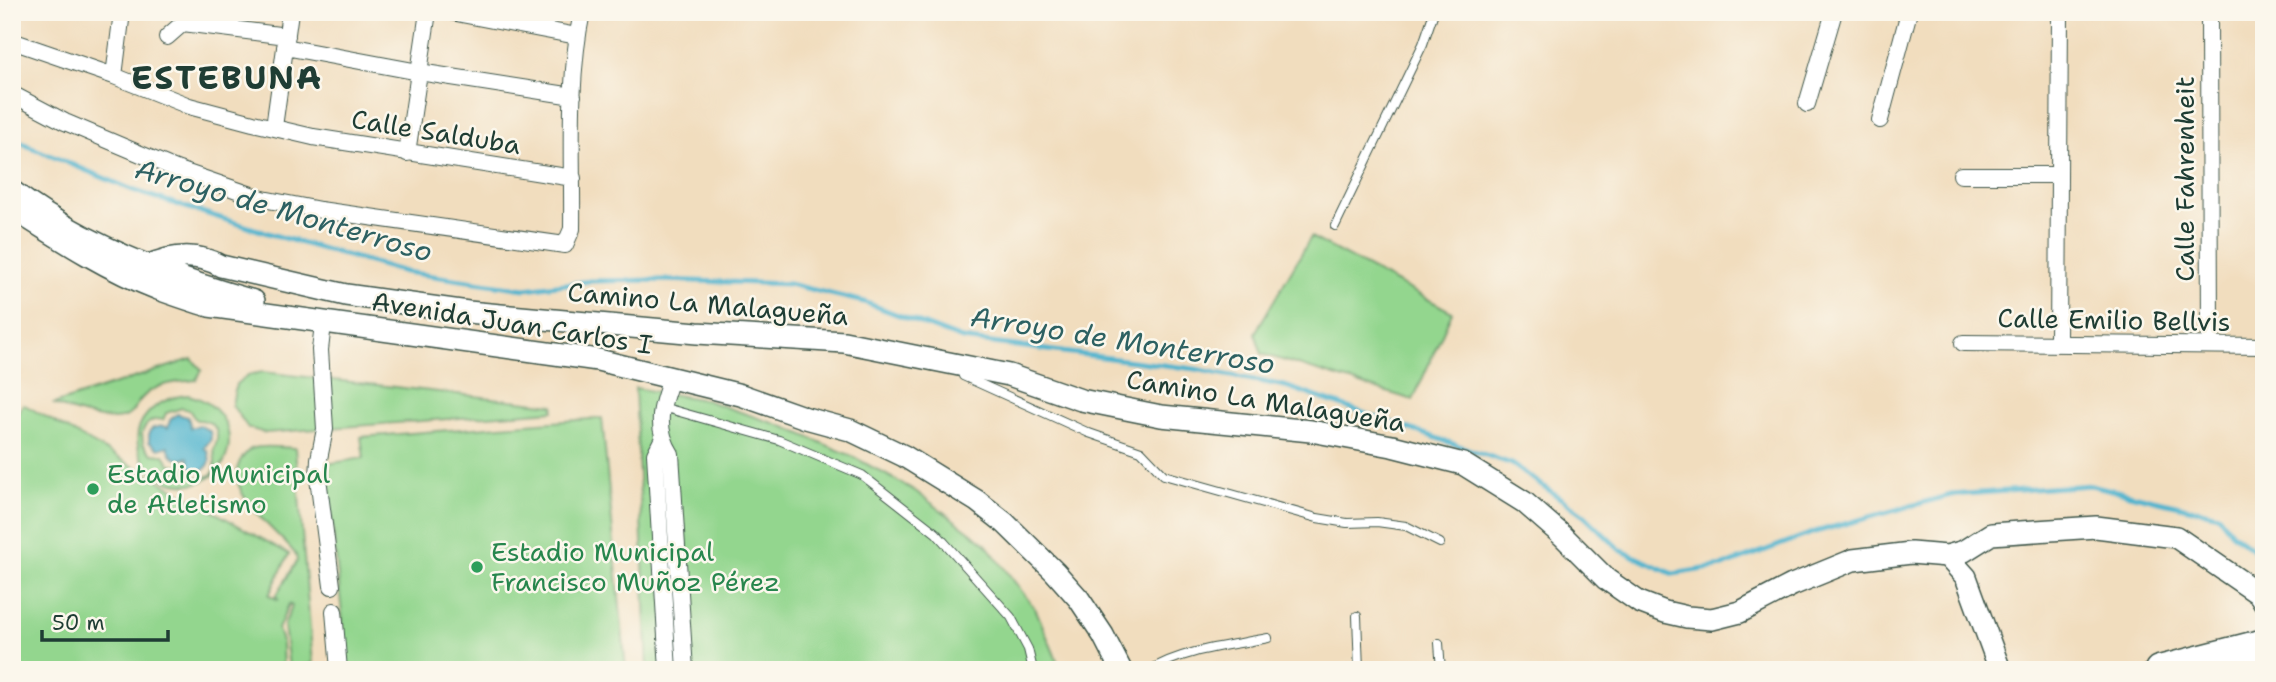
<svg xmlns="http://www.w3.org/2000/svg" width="2276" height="682" viewBox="0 0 2276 682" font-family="'Shantell Sans',sans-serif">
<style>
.green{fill:#93d68e;stroke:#598a61;stroke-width:2;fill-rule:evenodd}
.water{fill:#4fb4ce;stroke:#377881;stroke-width:2}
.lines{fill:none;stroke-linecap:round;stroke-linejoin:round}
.stream{stroke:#4fb4ce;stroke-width:5}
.lane-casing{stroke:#3e5549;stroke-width:10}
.street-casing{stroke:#3e5549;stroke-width:18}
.secondary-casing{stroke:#3e5549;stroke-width:24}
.highway-casing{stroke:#3e5549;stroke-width:31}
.lane{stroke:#fff;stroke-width:8}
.street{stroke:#fff;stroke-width:16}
.secondary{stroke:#fff;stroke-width:21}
.highway{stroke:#fff;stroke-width:28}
.leisure-dot{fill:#2e9e5b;stroke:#fbf7ec;stroke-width:2.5}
.labels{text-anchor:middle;stroke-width:5;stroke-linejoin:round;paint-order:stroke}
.street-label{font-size:26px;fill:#1f3d34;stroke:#fbf7ec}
.leisure-label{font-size:26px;fill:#27864d;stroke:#fbf7ec;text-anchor:start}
.water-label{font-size:28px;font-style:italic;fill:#2d6162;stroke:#fbf7ec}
.district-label{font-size:33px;font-weight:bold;letter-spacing:2px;fill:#1f3d34;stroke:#fbf7ec}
</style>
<rect width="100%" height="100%" fill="#fbf7ec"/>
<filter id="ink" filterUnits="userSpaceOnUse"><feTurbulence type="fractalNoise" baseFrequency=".0143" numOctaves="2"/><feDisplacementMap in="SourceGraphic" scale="14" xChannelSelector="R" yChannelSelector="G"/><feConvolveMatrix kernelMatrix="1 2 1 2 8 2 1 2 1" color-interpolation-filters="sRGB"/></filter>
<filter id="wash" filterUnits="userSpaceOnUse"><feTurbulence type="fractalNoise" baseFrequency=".00686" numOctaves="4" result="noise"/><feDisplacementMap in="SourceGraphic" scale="28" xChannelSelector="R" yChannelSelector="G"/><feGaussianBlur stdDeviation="1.57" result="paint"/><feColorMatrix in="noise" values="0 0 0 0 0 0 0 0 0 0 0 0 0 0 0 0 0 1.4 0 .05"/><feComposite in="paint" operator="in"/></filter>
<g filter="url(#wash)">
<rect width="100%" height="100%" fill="#f1ddbe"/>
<path class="green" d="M1311 237 1452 312 1413 400 1262 354 1255 333Z
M192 359 202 370 196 380C176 382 155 383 141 399 136 405 134 412 127 416 110 425 70 411 54 404Z
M263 372 554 405 553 411 265 433 248 428 232 405 236 384 248 375Z
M635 388 705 400 785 427 852 456 914 490 985 543 1036 610 1061 670H648Z
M188 395C257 412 231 503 167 481 156 477 146 467 141 456 127 421 157 398 188 395ZM182 408 189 410 196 420C208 419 219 426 217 439 217 442 214 448 214 450 216 468 219 479 194 477L184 466 170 464 164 455 152 454 143 444 142 433C145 424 153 417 163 420L166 413Z
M23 404 289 554 269 595 279 600 276 596 297 561 296 555C280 532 223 495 240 461 243 457 247 451 251 449 263 444 283 448 295 448L313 664 289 668 284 625 292 606 289 604 278 629 282 642 283 670H12V423Z
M602 418 626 670H348L326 464 364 458 361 437Z"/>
<path class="water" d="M177 414 188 417 191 428 199 425 210 431 211 439 204 448 208 451 210 461C207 471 199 472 191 468L188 457C176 462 171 457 168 446L159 449 149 442V432L153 428 163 426 168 428 170 420Z"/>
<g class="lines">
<path class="stream" d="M12 137 30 147 135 191 277 236 405 272 525 289 590 281 660 280 789 284 864 302 962 339 1195 369 1285 386 1512 464 1584 515 1620 550 1673 574 1723 566 1815 532 1951 495 2091 485 2218 515 2232 533 2264 558"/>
</g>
</g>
<g filter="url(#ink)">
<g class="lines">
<g class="lane-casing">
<path id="lane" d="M1335 226 1423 44 1434 12
M962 370 963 376 1089 433 1141 451 1164 475 1317 518 1347 523 1377 522 1406 526 1440 543
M662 407 779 440 862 475 936 533 1011 617 1028 649 1033 670
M1357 616 1359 670
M1439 643 1441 670
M1150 670C1185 649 1228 646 1268 638"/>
</g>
<g class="street-casing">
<path id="street" d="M451 12 577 36
M2209 12 2210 345
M167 37 183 23 287 36
M12 41 114 76 189 106 253 123 313 137 573 178
M285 47 419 72 573 96
M114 76 122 12
M12 94 65 122 176 169 263 199 320 210 565 245 572 229C573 158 567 83 582 12
M1807 104 1834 12
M1880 120 1909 12
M274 127 290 12
M407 153 428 12
M1961 175H2059
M323 324 320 350 325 429 319 459 318 478 332 586
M1963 343 2264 346
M2058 344 2060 12
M672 377C661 405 654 426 671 454L685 670
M662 440 655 454 668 670
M334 611 339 670"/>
</g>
<g class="secondary-casing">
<path id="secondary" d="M12 191C81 244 171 278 254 301
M12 208C59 238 106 269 158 289 175 295 192 301 209 306L598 360 741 395 806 418 850 430 904 456 977 501 1005 523 1055 572 1079 599 1103 635 1121 670
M147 266C172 255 197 252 221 266L346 295 468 312 697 333 844 342 1009 375 1081 400 1161 416 1311 431 1392 446 1463 464 1524 502 1563 536 1606 579 1639 602 1665 612 1687 617 1712 619 1740 612 1792 585 1853 560 1911 553 1947 556 1964 551 1991 534 2096 527 2176 537 2259 594 2264 602
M1947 556 1966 577 2000 670"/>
</g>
<g class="highway-casing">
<path id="highway" d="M2159 670 2264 643
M2263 670 2264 669"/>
</g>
<use href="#lane" class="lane"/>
<use href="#street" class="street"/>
<use href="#secondary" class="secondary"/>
<use href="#highway" class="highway"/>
</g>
</g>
<g class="leisure-dot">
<circle cx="93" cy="489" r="7"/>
<circle cx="477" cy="567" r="7"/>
</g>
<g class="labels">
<g class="street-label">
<text transform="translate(436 132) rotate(9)" y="9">Calle Salduba</text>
<text transform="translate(2185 179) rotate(-90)" y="9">Calle Fahrenheit</text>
<text transform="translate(708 304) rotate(5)" y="9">Camino La Malagueña</text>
<text transform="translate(2114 320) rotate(1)" y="9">Calle Emilio Bellvis</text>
<text transform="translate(512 323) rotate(9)" y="9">Avenida Juan Carlos I</text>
<text transform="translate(1266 401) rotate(9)" y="9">Camino La Malagueña</text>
</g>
<g class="leisure-label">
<text x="107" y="483">Estadio Municipal<tspan x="107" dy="30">de Atletismo</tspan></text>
<text x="491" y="561">Estadio Municipal<tspan x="491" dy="30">Francisco Muñoz Pérez</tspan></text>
</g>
<g class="water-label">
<text transform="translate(284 210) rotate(16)" y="10">Arroyo de Monterroso</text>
<text transform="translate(1123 340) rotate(9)" y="10">Arroyo de Monterroso</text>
</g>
<g class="district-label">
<text x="227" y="89">ESTEBUNA</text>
</g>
</g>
<rect width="2276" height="682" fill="none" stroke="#fbf7ec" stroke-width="42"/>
<path d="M42 630v10h126v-10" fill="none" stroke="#1f3d34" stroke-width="3.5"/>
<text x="52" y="630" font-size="21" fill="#1f3d34" stroke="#fbf7ec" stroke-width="5" paint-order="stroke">50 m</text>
</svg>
